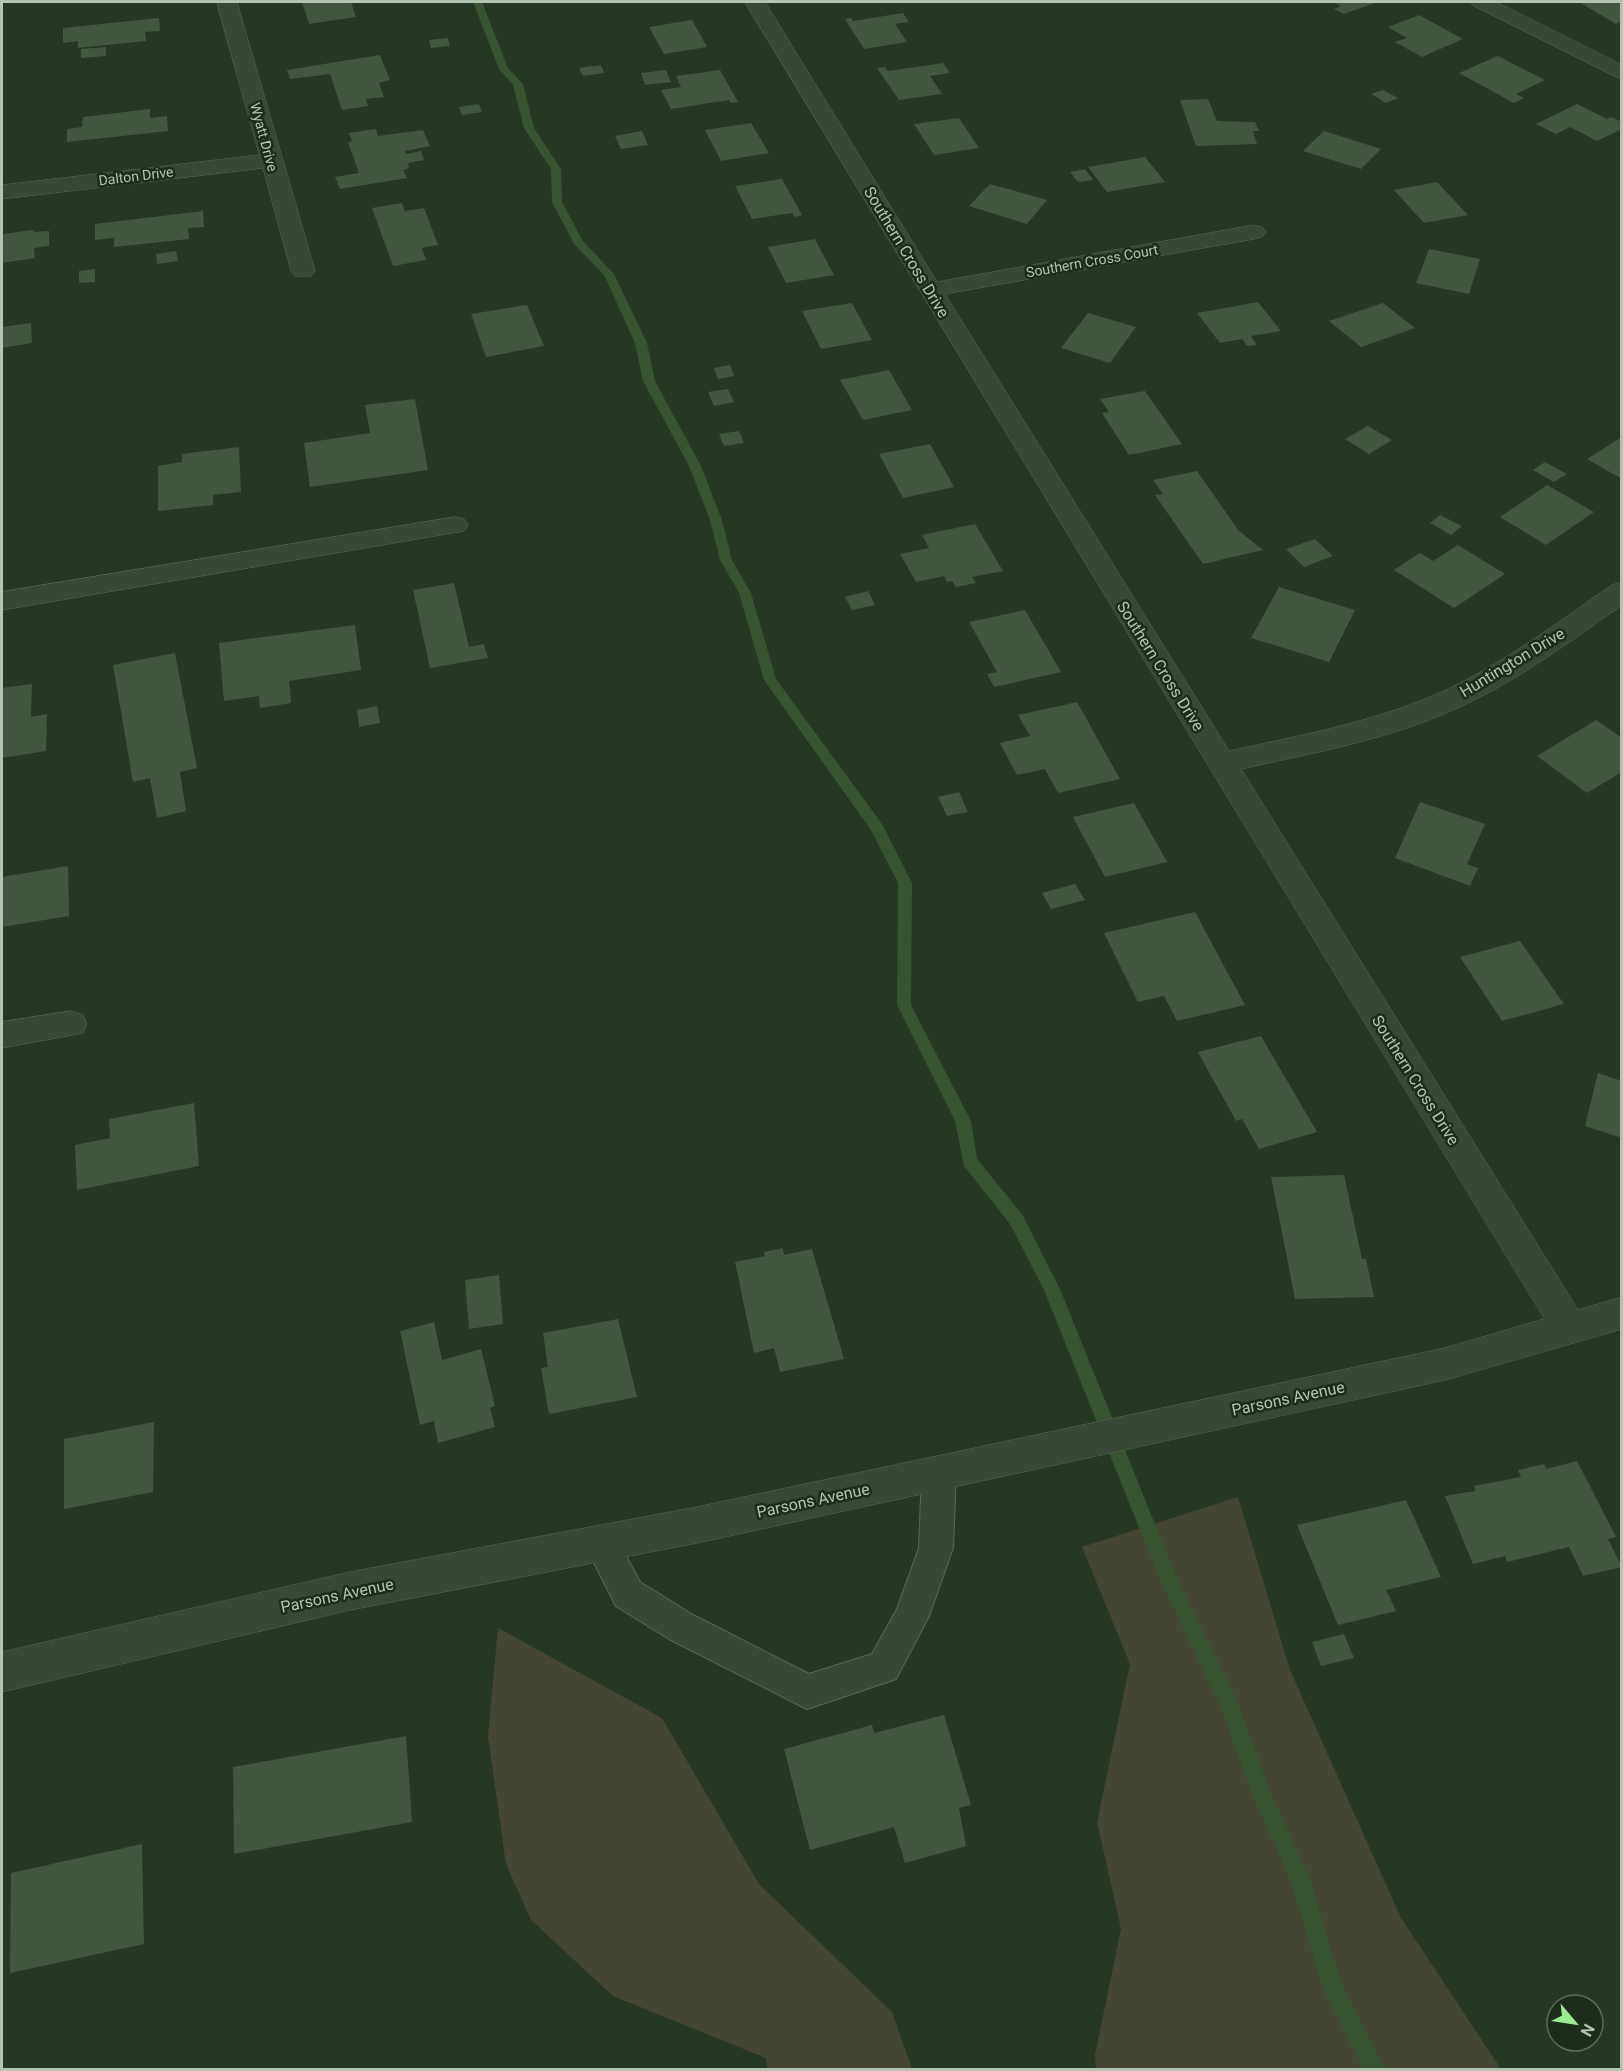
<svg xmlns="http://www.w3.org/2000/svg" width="1623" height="2071" viewBox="0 0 1623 2071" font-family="Roboto,sans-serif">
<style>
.green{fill:#444633}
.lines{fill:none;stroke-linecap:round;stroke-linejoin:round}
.stream{fill:#375332;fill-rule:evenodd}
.building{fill:#435740}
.service-casing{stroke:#596857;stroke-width:2}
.minor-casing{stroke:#596857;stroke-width:1}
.service{fill:#394737;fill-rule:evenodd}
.minor{fill:#394737;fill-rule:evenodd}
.labels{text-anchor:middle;stroke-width:5;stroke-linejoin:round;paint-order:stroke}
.far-street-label{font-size:14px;fill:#b3c4b2;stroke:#1e2c1c}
.street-label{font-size:16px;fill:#b3c4b2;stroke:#1e2c1c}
</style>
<rect width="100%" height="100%" fill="#263724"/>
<path class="green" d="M1238 1497 1290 1670 1401 1918 1501 2069H1096L1095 2055 1121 1929 1097 1822 1130 1664 1082 1547Z
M498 1628 662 1718 759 1884 892 2012 912 2069H767L766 2058 613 1996 531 1920 506 1864 488 1736Z"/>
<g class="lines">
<path class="stream" d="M473 2H482L508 68 523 84 534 128 561 169 562 202 583 241 614 274 647 343 655 381 701 466 722 520 732 560 751 593 776 679 882 824 912 883 911 1005 971 1121 977 1159 1022 1214 1060 1289 1176 1576 1237 1700 1271 1794 1310 1879 1342 1985 1386 2070H1364L1323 1989 1291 1881 1253 1797 1222 1710 1160 1580 1044 1290 1010 1224 964 1166 955 1121 897 1005 898 883 871 830 764 680 739 593 720 560 710 520 689 466 643 381 635 343 604 275 574 244 552 202 551 169 524 128 513 85 499 69Z"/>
</g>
<path class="building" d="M302 2H351L356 17 309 24Z
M1333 2H1377L1344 14 1334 9 1341 6Z
M1579 2H1622V21L1616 24Z
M903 13 909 22 895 24 907 42 864 49 845 19 851 18 853 21Z
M1419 15 1463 39 1422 57 1395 42 1407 38 1388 27Z
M159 18 160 31 145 32 146 41 78 48V41L63 43V28Z
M692 20 707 47 664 54 649 27Z
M448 38 450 46 431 48 429 40Z
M106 47V56L81 58V49Z
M380 55 390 80 379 83 384 97 366 99 368 106 342 110 330 74 290 79 287 70Z
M1498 56 1545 80 1516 94 1524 98 1514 103 1459 73Z
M943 63 950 73 930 76 942 94 899 100 877 68 885 67 888 71Z
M601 65 604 73 583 76 579 68Z
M666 70 671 82 645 85 641 73Z
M720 70 738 102 731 103 729 100 671 109 661 90 681 87 676 76Z
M1383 90 1398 98 1386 103 1371 94Z
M1208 99 1217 121 1255 122 1259 131H1253L1257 144 1196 146 1180 100Z
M479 104 482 112 462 115 459 107Z
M1577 104 1607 119 1611 117 1622 122V129L1597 141 1570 127 1556 134 1536 124Z
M150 109V118L167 116 168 131 67 142V129L82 127 83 117Z
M959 118 979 148 934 155 914 124Z
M751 123 769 153 721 161 705 130Z
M376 129 378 136 423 130 430 146 405 151 406 154 421 151 424 160 408 163 409 168 403 170 407 178 340 189 335 177 359 173 348 142 352 141 349 133Z
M642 131 648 145 621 149 615 136Z
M1324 131 1381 149 1361 169 1303 151Z
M1145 157 1165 182 1107 192 1088 167Z
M1085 169 1093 180 1078 182 1070 172Z
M782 179 802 215 795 217 792 213 752 219 735 186Z
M1437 182 1468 215 1424 223 1394 190Z
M990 184 1047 200 1027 224 969 206Z
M402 203 405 211 424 208 438 245 422 248 426 260 393 266 372 208Z
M203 211 204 227 188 228 189 239 114 247V238L95 240V224Z
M33 230 34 232 49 231V246L34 248 35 258 2 263V234Z
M815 239 834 275 786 283 768 247Z
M1429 249 1480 259 1469 294 1416 283Z
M176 251 178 261 157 264 156 254Z
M95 269V282L79 283V271Z
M1258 302 1281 331 1251 336 1257 345 1247 346 1242 339 1220 343 1197 313Z
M852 303 872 340 821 349 802 311Z
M1383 303 1415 328 1361 347 1329 321Z
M527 305 544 346 486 357 471 314Z
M1088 313 1136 327 1110 363 1061 348Z
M31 323 32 343 2 348V327Z
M730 365 734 376 718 379 714 368Z
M889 370 912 410 863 420 840 380Z
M728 389 734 402 714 406 708 392Z
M1145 391 1182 444 1129 455 1102 413 1109 412 1100 399Z
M415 399 428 470 310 487 304 443 370 433 365 405Z
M1368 426 1392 440 1369 454 1345 439Z
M739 431 744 443 724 446 719 434Z
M1622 437V479L1587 459Z
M930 444 954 487 903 498 879 454Z
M239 447 241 492 213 495V505L158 511V466L182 462V454Z
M1545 462 1567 474 1554 482 1533 470Z
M1197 471 1239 531 1263 550 1203 564 1155 495 1163 494 1153 480Z
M1547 485 1594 512 1546 545 1500 517Z
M1440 515 1462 526 1451 535 1430 523Z
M975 524 1003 571 972 577 976 583 956 587 952 581 947 582 944 576 916 582 900 554 929 548 922 535Z
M1315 539 1333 556 1304 567 1286 549Z
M1458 545 1505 574 1454 608 1394 570 1420 553 1433 561Z
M454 583 469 647 484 644 488 658 430 668 413 590Z
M1279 587 1355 610 1329 662 1251 638Z
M868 591 875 605 852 610 845 597Z
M1025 610 1061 672 994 687 987 674 997 672 969 622Z
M355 625 361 670 289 681 291 703 260 708 259 696 224 701 219 643Z
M175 653 197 768 180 772 186 811 157 818 150 778 133 782 113 665Z
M32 684 31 717 47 714 46 751 2 758V688Z
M1077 702 1120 779 1058 793 1045 769 1017 775 1000 743 1030 736 1018 715Z
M377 706 380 723 359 727 357 710Z
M1596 720 1622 738V772L1587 793 1537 756Z
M959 792 968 812 947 816 938 797Z
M1420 802 1485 824 1467 864 1478 868 1470 886 1395 858Z
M1134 803 1167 862 1105 877 1073 817Z
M68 866 69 916 2 927V877Z
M1075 884 1085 900 1051 909 1042 893Z
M1195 912 1245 1005 1177 1021 1164 996 1138 1002 1104 933Z
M1520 941 1564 1004 1502 1021 1460 957Z
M1261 1036 1317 1132 1259 1149 1242 1119 1236 1121 1198 1052Z
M1598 1073 1622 1081V1138L1585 1126Z
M194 1103 199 1166 77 1190 75 1145 110 1138 109 1119Z
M1344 1175 1362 1259H1366L1374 1297 1295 1299 1271 1177Z
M783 1248 784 1255 812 1249 844 1359 780 1372 774 1348 754 1353 735 1262 765 1256 764 1252Z
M499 1275 503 1324 469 1329 465 1280Z
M618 1319 637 1397 549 1414 541 1368 548 1367 543 1333Z
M434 1322 442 1360 481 1349 495 1406 490 1408 495 1427 438 1443 434 1421 420 1425 400 1331Z
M154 1422 153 1492 64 1509V1439Z
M1577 1461 1616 1537 1608 1539 1622 1567 1583 1576 1569 1547 1507 1562 1505 1556 1473 1564 1445 1496 1475 1491 1474 1486 1521 1477 1518 1470 1544 1464 1546 1469Z
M1406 1500 1441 1577 1386 1590 1396 1611 1338 1625 1297 1525Z
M1344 1634 1354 1658 1321 1666 1312 1642Z
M944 1715 971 1805 959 1808 966 1846 905 1863 894 1827 810 1850 784 1749 872 1725 874 1733Z
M406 1736 412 1822 234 1854 233 1767Z
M142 1844 144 1944 10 1973 11 1873Z"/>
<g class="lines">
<g class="service-casing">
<path id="service" d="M939 1457 951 1461 956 1472 953 1548 929 1616 896 1679 807 1709 669 1639 616 1606 584 1543 589 1532 601 1527 613 1532 640 1582 693 1615 809 1674 872 1654 897 1609 919 1548 922 1472 927 1461Z"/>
</g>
<g class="minor-casing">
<path id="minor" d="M217 2H237L315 271 311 276H295L291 271 263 168 2 199V185L259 155Z
M745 2H765L937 282 1254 225 1262 227 1266 232 1262 237 1254 239 945 294 1229 751C1293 737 1359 725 1420 701 1490 674 1551 627 1612 585L1622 582V605C1572 640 1523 677 1468 703 1397 738 1317 752 1241 769L1578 1310 1622 1297V1329L1445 1380 697 1543 350 1610 2 1692V1652L350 1572 697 1507 1445 1348 1544 1319Z
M1471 2H1496L1622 65V80L1474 6Z
M455 517 464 519 468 525 464 531 2 610V592Z
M71 1011 83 1015 87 1024 83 1033 2 1048V1022Z"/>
</g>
<use href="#service" class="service"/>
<use href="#minor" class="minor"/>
</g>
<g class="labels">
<g class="far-street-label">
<text transform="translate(264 137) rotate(75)" y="5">Wyatt Drive</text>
<text transform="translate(136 176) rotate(-7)" y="5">Dalton Drive</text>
<text transform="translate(1092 261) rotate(-10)" y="5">Southern Cross Court</text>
</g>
<g class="street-label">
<text transform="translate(907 252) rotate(59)" y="6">Southern Cross Drive</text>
<text transform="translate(1512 662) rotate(-31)" y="6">Huntington Drive</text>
<text transform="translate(1161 666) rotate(58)" y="6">Southern Cross Drive</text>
<text transform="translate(1416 1080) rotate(58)" y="6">Southern Cross Drive</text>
<text transform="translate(1288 1398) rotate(-12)" y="6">Parsons Avenue</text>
<text transform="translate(813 1500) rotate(-12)" y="6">Parsons Avenue</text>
<text transform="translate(337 1595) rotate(-12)" y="6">Parsons Avenue</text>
</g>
</g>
<rect width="1623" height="2071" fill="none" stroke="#b3c4b2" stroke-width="6"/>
<g transform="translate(1575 2023) rotate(119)"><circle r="28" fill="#1e2c1c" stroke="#5a6958" stroke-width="1.5"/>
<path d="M0-4.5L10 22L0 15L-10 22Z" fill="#98ec8e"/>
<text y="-9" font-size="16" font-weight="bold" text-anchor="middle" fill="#b3c4b2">N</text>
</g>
</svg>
